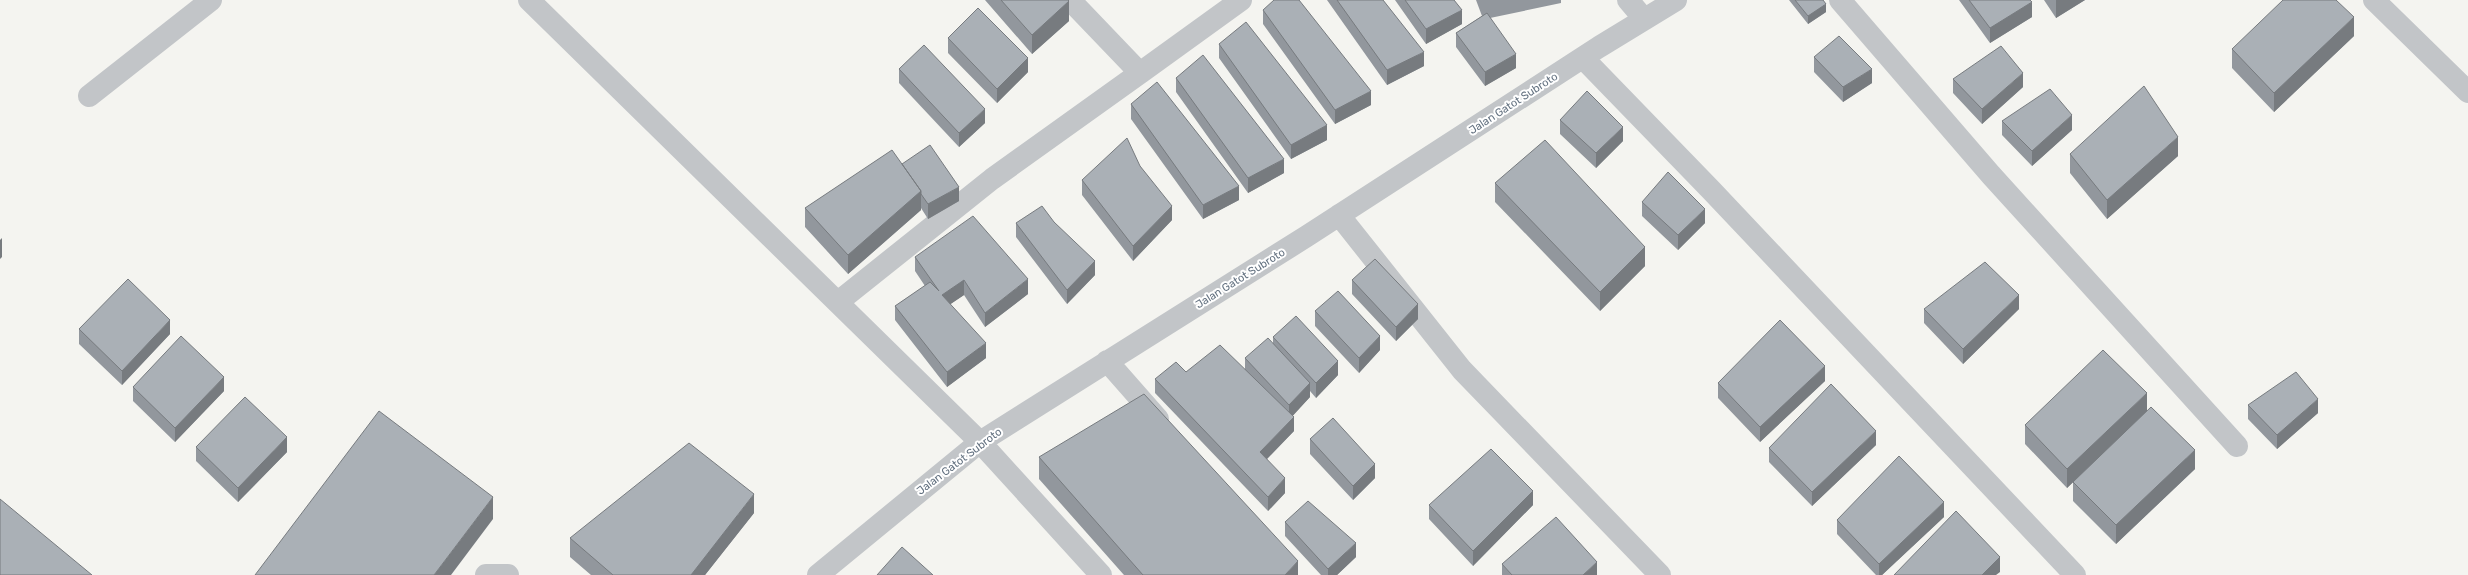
<svg xmlns="http://www.w3.org/2000/svg" width="2468" height="575" viewBox="0 0 2468 575" font-family="Rubik,sans-serif">
<style>
.lines{fill:none;stroke-linecap:round;stroke-linejoin:round}
.minor{stroke:#c2c5c8;stroke-width:22}
.wall{fill:#92979d}
.shaded-wall{fill:#777b7f}
.building{fill:#aab0b6;stroke:#777b7f}
.labels{text-anchor:middle;stroke-width:4;stroke-linejoin:round;paint-order:stroke}
.street-label{font-size:11px;fill:#647281;stroke:#fff}
</style>
<rect width="100%" height="100%" fill="#f4f4f0"/>
<g class="lines">
<path class="minor" d="M529 0 980 442 1101 575
M1628 0 1644 19
M1840 0 1991 175 2237 446
M2374 0 2468 92
M1583 58 1711 190 2075 575
M1140 73 1241 0
M89 96 211 0
M1339 215 1462 370 1660 575
M838 302 992 179 1140 73 1070 0
M1107 361 1158 419
M486 575H508
M818 575 980 442 1307 236 1599 47 1676 0"/>
</g>
<path class="wall" d="M985 0H1068L1069 21 1032 54Z
M1327 0H1383L1424 66 1387 85Z
M1395 0H1454L1462 24 1426 44Z
M1476 0H1561V3L1490 18 1516 68 1485 86 1456 47V33L1482 16Z
M1789 0H1823L1826 12 1808 24Z
M1959 0H2030L2032 17 1990 43Z
M2044 0H2085L2056 18Z
M1263 10 1371 105 1335 124 1263 24Z
M2354 36 2274 112 2232 68V49Z
M948 38 1028 72 997 103 948 53Z
M1219 44 1327 140 1291 159 1219 58Z
M1814 57 1872 83 1843 102 1814 72Z
M899 69 985 123 959 147 899 83Z
M1176 78 1284 173 1248 193 1176 92Z
M1953 79 2023 87 1982 124 1953 93Z
M1131 104 1239 200 1203 219 1131 119Z
M1560 120 1623 141 1596 168 1560 134Z
M2002 121 2072 130 2032 166 2002 135Z
M2070 154 2178 156 2107 219 2070 173Z
M902 164 959 201 928 219 921 208V210L848 274 805 227V208Z
M1140 166 1172 220 1133 261 1082 195V180Z
M1495 183 1645 266 1600 311 1495 202Z
M1642 202 1705 223 1678 250 1642 216Z
M1016 223 1095 275 1067 304 1016 237Z
M915 257 1028 294 985 327 964 295 950 304 986 358 947 387 895 320V306L925 286 915 271Z
M1352 280 1418 319 1396 341 1352 294Z
M1924 309H2019L1963 364 1924 323Z
M1315 311 1380 350 1359 373 1315 326Z
M79 329 170 334 122 385 79 344Z
M1273 337 1338 375 1316 398 1310 391V397L1293 415 1294 431 1267 459 1285 493 1268 511 1155 393V379L1186 372 1245 369V358L1273 343Z
M1825 381 1760 442 1718 398V383Z
M133 387 224 391 175 442 133 401Z
M2248 405 2318 413 2277 449 2248 419Z
M2147 411 2195 469 2116 544 2073 501V482L2067 488 2025 444V425Z
M1310 439 1375 478 1353 500 1310 454Z
M1876 445 1812 506 1769 462V448Z
M196 447 287 452 238 502 196 461Z
M1039 457 1298 575H1124L1039 479Z
M1429 505H1533L1473 566 1429 519Z
M754 513 705 575H591L570 557V538Z
M1944 517 1882 575H1876L1837 534V520Z
M1285 522 1356 557 1337 575H1321L1285 536Z
M1502 564 1597 575H1502Z"/>
<path class="shaded-wall" d="M2056 0H2085L2056 18Z
M1069 1V21L1032 54V35Z
M2032 2V17L1990 43V28Z
M1826 4V12L1808 24V16Z
M1462 10V24L1426 44V29Z
M2354 17V36L2274 112V93Z
M1424 52V66L1387 85V70Z
M1516 54V68L1485 86V72Z
M1028 58V72L997 103V89Z
M1872 69V83L1843 102V87Z
M2023 73V87L1982 124V109Z
M1371 91V105L1335 124V110Z
M985 109V123L959 147V133Z
M2072 115V130L2032 166V151Z
M1327 125V140L1291 159V145Z
M1623 127V141L1596 168V153Z
M2178 137V156L2107 219V200Z
M1284 159V173L1248 193V178Z
M1239 186V200L1203 219V205Z
M959 187V201L928 219V204Z
M921 191V210L848 274V255Z
M1172 206V220L1133 261V246Z
M1705 209V223L1678 250V235Z
M2 238V257L0 259V240Z
M1645 247V266L1600 311V292Z
M1095 261V275L1067 304V290Z
M1028 279V294L985 327V313Z
M964 280V295L942 310V295Z
M2019 295V309L1963 364V349Z
M1418 304V319L1396 341V327Z
M170 320V334L122 385V371Z
M1380 336V350L1359 373V358Z
M986 343V358L947 387V372Z
M1338 361V375L1316 398V383Z
M1825 366V381L1760 442V427Z
M224 377V391L175 442V428Z
M1310 383V397L1289 420V405Z
M2147 393V412L2067 488V469Z
M2318 399V413L2277 449V435Z
M1294 417V431L1260 466V452Z
M1876 431V445L1812 506V492Z
M287 437V452L238 502V488Z
M2195 450V469L2116 544V525Z
M1375 464V478L1353 500V486Z
M1285 478V493L1268 511V497Z
M1533 491V505L1473 566V551Z
M754 494V513L705 575H691Z
M493 497V519L451 575H434Z
M1944 502V517L1882 575H1879V564Z
M1356 543V557L1337 575H1328V569Z
M2000 557V572L1996 575H1982Z
M1298 561V575H1285Z
M1597 562V575H1583Z"/>
<path class="building" d="M1001 0H1068L1069 1 1032 35Z
M1274 0H1299L1371 91 1335 110 1263 10Z
M1337 0H1383L1424 52 1387 70Z
M1405 0H1454L1462 10 1426 29Z
M1795 0H1823L1826 4 1808 16Z
M1969 0H2030L2032 2 1990 28Z
M2283 0H2336L2354 17 2274 93 2232 49Z
M978 8 1028 58 997 89 948 38Z
M1487 13 1516 54 1485 72 1456 33Z
M1246 22 1327 125 1291 145 1219 44Z
M1839 36 1872 69 1843 87 1814 57Z
M924 45 985 109 959 133 899 69Z
M2001 46 2023 73 1982 109 1953 79Z
M1203 55 1284 159 1248 178 1176 78Z
M1157 82 1239 186 1203 205 1131 104Z
M2144 86 2178 137 2107 200 2070 154Z
M2050 89 2072 115 2032 151 2002 121Z
M1587 91 1623 127 1596 153 1560 120Z
M1127 138 1140 166 1172 206 1133 246 1082 180Z
M1545 140 1645 247 1600 292 1495 183Z
M930 145 959 187 928 204 921 194V191L902 164Z
M892 150 921 191 848 255 805 208Z
M1668 172 1705 209 1678 235 1642 202Z
M1042 206 1054 222 1095 261 1067 290 1016 223Z
M973 216 1028 279 985 313 964 280 942 295 986 343 947 372 895 306 930 282 939 291 915 257Z
M1375 259 1418 304 1396 327 1352 280Z
M1985 262 2019 295 1963 349 1924 309Z
M128 279 170 320 122 371 79 329Z
M1338 291 1380 336 1359 358 1315 311Z
M1296 316 1338 361 1316 383 1273 337Z
M1780 320 1825 366 1760 427 1718 383Z
M181 336 224 377 175 428 133 387Z
M1268 338 1310 383 1289 405 1245 358Z
M1220 345 1294 417 1260 452 1285 478 1268 497 1155 379 1176 362 1186 372Z
M2103 350 2147 393 2067 469 2025 425Z
M2296 372 2318 399 2277 435 2248 405Z
M1831 384 1876 431 1812 492 1769 448Z
M1144 394 1298 561 1285 575H1143L1039 457Z
M245 397 287 437 238 488 196 447Z
M2151 407 2195 450 2116 525 2073 482Z
M379 411 493 497 434 575H255Z
M1333 418 1375 464 1353 486 1310 439Z
M689 443 754 494 691 575H613L570 538Z
M1491 449 1533 491 1473 551 1429 505Z
M1899 456 1944 502 1879 564 1837 520Z
M0 499 92 575H0Z
M1308 501 1356 543 1328 569 1285 522Z
M1956 511 2000 557 1982 575H1894Z
M1556 517 1597 562 1583 575H1512L1502 564Z
M902 547 933 575H877Z"/>
<g class="labels">
<g class="street-label">
<text transform="translate(1513 103) rotate(-33)" y="4">Jalan Gatot Subroto</text>
<text transform="translate(1240 278) rotate(-32)" y="4">Jalan Gatot Subroto</text>
<text transform="translate(959 461) rotate(-37)" y="4">Jalan Gatot Subroto</text>
</g>
</g>
</svg>
